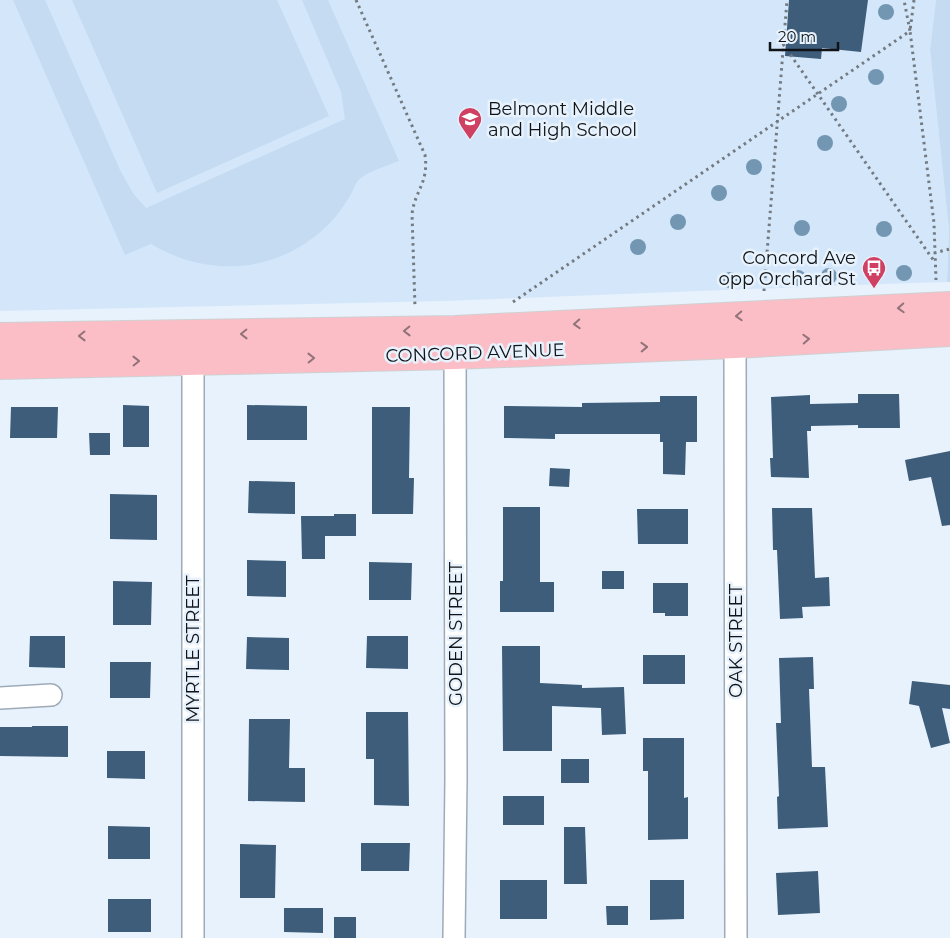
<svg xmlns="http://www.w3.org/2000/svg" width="950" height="938" viewBox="0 0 950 938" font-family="Montserrat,sans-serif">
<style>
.built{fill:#d4e7fa}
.green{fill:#c4dbf1}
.building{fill:#3d5d7a}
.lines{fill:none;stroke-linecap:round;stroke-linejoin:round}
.street-casing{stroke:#9eabb7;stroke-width:24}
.primary-casing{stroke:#cfd0d1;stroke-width:30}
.path{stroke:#737a81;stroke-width:3;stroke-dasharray:2.5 4;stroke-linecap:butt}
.street{stroke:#fff;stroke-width:21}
.primary{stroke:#fbbec7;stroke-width:28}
.tree{fill:#7396b2}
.oneway{stroke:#917278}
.labels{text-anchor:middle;stroke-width:5;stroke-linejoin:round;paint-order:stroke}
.poi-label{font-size:18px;fill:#101418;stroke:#e7f2fd;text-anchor:start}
.street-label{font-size:18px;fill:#101418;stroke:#e7f2fd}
</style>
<rect width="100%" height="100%" fill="#e7f2fd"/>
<path class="built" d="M0 0H936L930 50 949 230 947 282 883 284 444 301 0 311Z"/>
<path class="green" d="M13 0H45L121 172 133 193 146 208 345 119 341 92 302 0H328L399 161C387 166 371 170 361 178 356 181 354 189 351 194 345 205 337 216 328 225 279 273 210 279 151 244L125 255Z
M72 0H277L329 116 157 193Z
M936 0H950V282H947L949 230 930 50Z"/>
<path class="building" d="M789 0H868L861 52 822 48 821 59 785 56Z
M858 394H899L900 428H858V425L811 426V431H807L809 478 771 477 770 458H773L771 397 810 395V404L858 403Z
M660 396H697V442H686L685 475 663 474V442H660V434H555V439L504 438V406L582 407V403L660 402Z
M123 405 149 406V447H123Z
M247 405 307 406V440H247Z
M11 407H58L57 438H10Z
M372 407H410L409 478H414L413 514H372Z
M89 433H110V455H90Z
M950 451V525L942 526 931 477 909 481 905 460Z
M550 468 570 469 569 487 549 486Z
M249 481 295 482V514L248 513Z
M110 494 157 495V540L110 539Z
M503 507H540V582H554V612H500V581H503Z
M772 508H812L815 578 829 577 830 606 802 607 803 618 780 619 777 550H773Z
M637 509H688V544H638Z
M334 514H356V536H325V559H302L301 516H334Z
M247 560 286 561V597L247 596Z
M369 562 412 563 411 600H369Z
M602 571H624V589H602Z
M113 581 152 582 151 625H113Z
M653 583H688V616H665V613H653Z
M30 636H65V668L29 667Z
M367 636H408V669L366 668Z
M247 637 289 638V670L246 669Z
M502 646H540V683L582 685V688L624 687 626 734 602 735 601 708 552 706V751H503Z
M643 655H685V684H643Z
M813 657 814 689H809L812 767H825L828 827 778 829 777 797 779 796 776 723H781L779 658Z
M110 662H151L150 698H110Z
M912 681 950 685V709L942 708 950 743 931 748 919 706 909 704Z
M366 712H408L409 806 374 805V759H366Z
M249 719H290L289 768H305V802L248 801Z
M32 726H68V757L0 756V727H32Z
M643 738H684V798L688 797V839L648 840V771H643Z
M107 751H145V779L107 778Z
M561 759H589V783H561Z
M503 796H544V825H503Z
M108 826 150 827V859H108Z
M564 827H585L587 884H564Z
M361 843H410L409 871H361Z
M240 844 276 845 275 898H240Z
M818 871 820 913 778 915 776 873Z
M500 880H547V919H500Z
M650 880H684V919L650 920Z
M108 899H151V932H108Z
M606 906H628V925H607Z
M284 908H323V933L284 932Z
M334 917H356V938H334Z"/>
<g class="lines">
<g class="street-casing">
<path id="street" d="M735 344 736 938
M193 360V938
M0 698 51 695
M454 938 456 779 455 341"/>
</g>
<g class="primary-casing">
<path id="primary" d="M0 337 455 330 950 306
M0 365 455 355 735 344 950 332"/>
</g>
<path class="path" d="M356 0 425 155C429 183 415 190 412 214L415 307
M914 0 910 31 934 223 936 280
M783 44 934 261
M934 253 950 249
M764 291 787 0
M513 302 910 31 904 0"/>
<use href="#street" class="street"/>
<use href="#primary" class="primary"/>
</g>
<g class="tree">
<circle cx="886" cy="12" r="8"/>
<circle cx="876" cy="77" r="8"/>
<circle cx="839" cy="104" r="8"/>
<circle cx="825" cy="143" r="8"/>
<circle cx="754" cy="167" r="8"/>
<circle cx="719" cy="193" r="8"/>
<circle cx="678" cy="222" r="8"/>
<circle cx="802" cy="228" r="8"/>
<circle cx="884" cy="229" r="8"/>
<circle cx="638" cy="247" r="8"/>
<circle cx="904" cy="273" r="8"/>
<circle cx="829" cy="276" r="8"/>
<circle cx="798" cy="278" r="8"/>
<circle cx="730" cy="280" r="8"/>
</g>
<defs><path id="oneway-chevron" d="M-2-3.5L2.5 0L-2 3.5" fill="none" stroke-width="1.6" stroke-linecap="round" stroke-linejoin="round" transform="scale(1.25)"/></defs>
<g class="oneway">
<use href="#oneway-chevron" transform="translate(901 308) rotate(177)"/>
<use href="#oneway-chevron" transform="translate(739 316) rotate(177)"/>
<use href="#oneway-chevron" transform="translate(577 324) rotate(177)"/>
<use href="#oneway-chevron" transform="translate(407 331) rotate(179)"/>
<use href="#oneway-chevron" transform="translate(244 334) rotate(179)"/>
<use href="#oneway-chevron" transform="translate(82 336) rotate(179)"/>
<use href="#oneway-chevron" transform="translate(806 339) rotate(-3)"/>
<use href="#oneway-chevron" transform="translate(644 347) rotate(-2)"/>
<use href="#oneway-chevron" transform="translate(311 358) rotate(-1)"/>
<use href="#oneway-chevron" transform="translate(136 361) rotate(-1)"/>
</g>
<defs>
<g id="school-pin" transform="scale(1.25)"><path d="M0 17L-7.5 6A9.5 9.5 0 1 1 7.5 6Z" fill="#d04063" stroke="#e7f2fd"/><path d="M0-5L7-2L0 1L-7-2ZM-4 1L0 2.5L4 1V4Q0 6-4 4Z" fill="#fff"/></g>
<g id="bus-pin" transform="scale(1.25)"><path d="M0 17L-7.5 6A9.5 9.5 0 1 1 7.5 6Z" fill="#d04063" stroke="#e7f2fd"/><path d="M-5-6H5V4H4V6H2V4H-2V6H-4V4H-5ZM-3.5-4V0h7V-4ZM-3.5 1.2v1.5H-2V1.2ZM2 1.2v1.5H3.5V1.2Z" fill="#fff"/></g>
</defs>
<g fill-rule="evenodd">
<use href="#school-pin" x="470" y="119"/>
<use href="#bus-pin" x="874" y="268"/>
</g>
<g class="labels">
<g class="poi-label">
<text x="488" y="115">Belmont Middle<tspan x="488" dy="21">and High School</tspan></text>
<text x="856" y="264" text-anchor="end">Concord Ave<tspan x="856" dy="21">opp Orchard St</tspan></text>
</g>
<g class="street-label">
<text transform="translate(475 353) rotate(-2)" y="6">CONCORD AVENUE</text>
<text transform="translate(456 634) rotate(-90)" y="6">GODEN STREET</text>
<text transform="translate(736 641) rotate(-90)" y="6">OAK STREET</text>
<text transform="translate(193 649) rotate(-90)" y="6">MYRTLE STREET</text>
</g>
</g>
<path d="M770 42v8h68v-8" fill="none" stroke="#101418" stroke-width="2.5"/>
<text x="778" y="42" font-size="15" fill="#101418" stroke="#e7f2fd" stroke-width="4" paint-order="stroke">20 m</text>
</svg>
